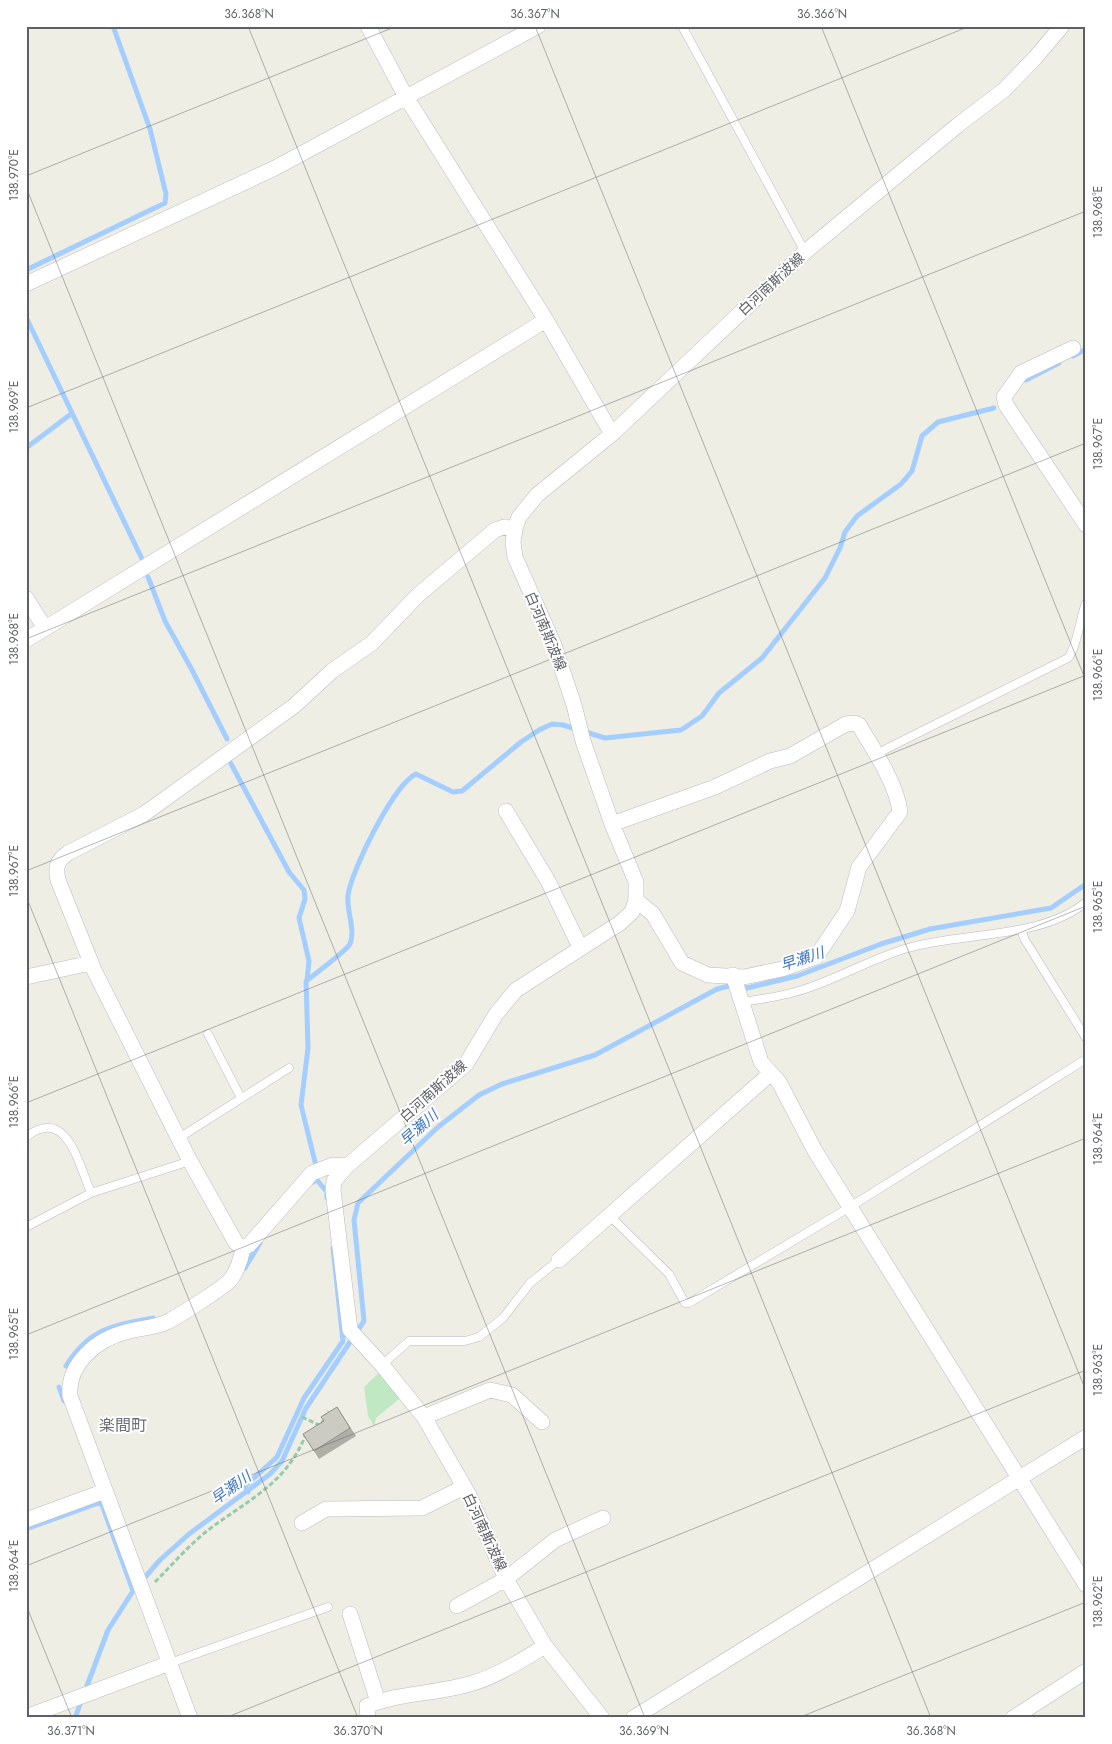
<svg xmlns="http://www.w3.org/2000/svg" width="1112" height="1744" viewBox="0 0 1112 1744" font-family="Jost,'Noto Sans JP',sans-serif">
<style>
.green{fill:#bfe8c3}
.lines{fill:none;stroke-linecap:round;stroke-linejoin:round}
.stream{stroke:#a4ceff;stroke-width:5}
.service-casing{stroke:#b9bbc1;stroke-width:9}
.minor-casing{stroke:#b9bbc1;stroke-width:16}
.path{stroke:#97caab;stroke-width:3;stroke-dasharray:5 2.5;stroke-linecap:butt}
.service{stroke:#fff;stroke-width:8}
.minor{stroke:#fff;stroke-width:15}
.wall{fill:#afafa8}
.building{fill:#cccbc3;stroke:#8f8e88}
.ticks{fill:none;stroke:#5c5f65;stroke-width:1;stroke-opacity:0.45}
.labels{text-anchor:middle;stroke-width:4;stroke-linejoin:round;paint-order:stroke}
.street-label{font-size:14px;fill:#5c5f65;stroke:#fff}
.water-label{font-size:15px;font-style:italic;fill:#3f75ca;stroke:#fff}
.quarter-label{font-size:16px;fill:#6d7177;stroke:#fff}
.neatline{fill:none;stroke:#5c5f65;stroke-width:2}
.ticks-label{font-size:12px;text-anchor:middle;fill:#5c5f65}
</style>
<rect width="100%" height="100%" fill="#efeee4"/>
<path class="green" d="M380 1372 400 1398 376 1418 374 1426 368 1416 364 1387Z"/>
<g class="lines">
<path class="stream" d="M26 270 165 203 166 194 150 129 113 26
M26 317 143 561
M1073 356 1086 349
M1026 380 1059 363
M26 448 71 414
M148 577 165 621 192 670 227 739
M229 760 289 872 304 890 305 899 299 918 309 961 307 980
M315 1162 301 1105 308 1048 306 981C315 974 346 951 350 944 356 930 346 910 348 895 352 869 394 784 416 774L453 792 462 791 521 742 539 730 552 724 563 725 605 738 681 730 702 716 719 693 762 658 825 578 840 548 845 532 857 516 901 484 912 471 922 436 938 422 994 408
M313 1182 316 1179 327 1192V1198
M245 1268 260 1243
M66 1366C89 1329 113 1325 153 1318
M59 1387 64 1401
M248 1492 245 1486 277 1457 304 1398 343 1341 333 1248
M26 1529 101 1502 133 1591
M85 1691 108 1630 133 1591 160 1560 189 1534 270 1474 282 1461 306 1408 364 1321 354 1220 358 1203 438 1127 479 1095 502 1084 595 1055 717 989 729 986 747 988 797 976 881 944 930 929 1051 908 1086 884
M75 1718 82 1699"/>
<g class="service-casing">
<path id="service" d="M682 26 805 252
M876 754 1068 658C1077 647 1080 618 1086 603
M1021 930 1025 940 1086 1038
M742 1002C760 999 778 997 795 992 833 982 869 959 908 948 963 932 1042 939 1086 902
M208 1034 241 1098
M26 1137C67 1105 79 1165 91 1193
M179 1138 289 1068
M610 1216 669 1274 685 1303H689L850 1207 1086 1059
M26 1227 91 1193 190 1161
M382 1365 409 1341H465L479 1337 503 1318 530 1283 559 1260
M170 1663 328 1607"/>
</g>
<g class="minor-casing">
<path id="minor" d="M368 26 406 97 546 320 612 434
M26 284 275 168 538 26
M1073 348 1021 373 1004 397 1006 405 1086 525
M26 598 45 628
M26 640 546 320
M506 811 548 881 580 947
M612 824 715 787 770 761 790 756 846 724 854 723 859 725C873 749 897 784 900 812L859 867 847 911 816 957 782 969 744 977 708 975 682 963 653 914 636 900
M733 975 761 1062 779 1082 815 1151 1086 1585
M26 977 91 963
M347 1166 333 1165 312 1173 249 1245 243 1248 236 1243 190 1161 94 970 58 880C55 866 57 861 68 853L144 814 294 706 332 671 372 643 418 595 495 530 504 527 515 529
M559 1260 770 1074
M424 1417 490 1390 512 1395 542 1422
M26 1520 105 1491
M302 1523 326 1509 422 1508 464 1487
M457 1606 506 1579 555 1540 603 1518
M350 1614 378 1702
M26 1717 170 1663
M190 1718 70 1396C67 1364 97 1339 126 1332 139 1328 154 1328 167 1322 177 1317 225 1287 231 1279 238 1269 241 1259 243 1248
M368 1718 367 1706C401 1692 438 1694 473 1683 499 1675 522 1660 545 1646
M602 1718 545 1646 506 1579 469 1495 424 1417 382 1365 350 1330 333 1190 334 1181 347 1166 466 1064 496 1014 516 990 620 923 632 912 636 900V882L612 824 583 741 574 705 554 645 515 557 513 542 515 529 519 517 537 495 612 434 805 252 958 125 1004 90 1035 58 1062 26
M633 1718 1086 1437
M1013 1718 1086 1671"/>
</g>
<path class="path" d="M302 1417 321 1426
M321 1425 328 1411
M155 1582C172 1565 188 1546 207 1531 247 1500 286 1485 306 1434"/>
<use href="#service" class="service"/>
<use href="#minor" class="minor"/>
</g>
<path class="wall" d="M337 1407 356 1436 319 1459 314 1451 324 1421Z"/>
<path class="building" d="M337 1407 350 1428 314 1451 303 1434 324 1421 321 1417Z"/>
<path class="ticks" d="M248 26 931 1718M535 26 1086 1391M821 26 1086 681M26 176 397 26M26 187 645 1718M26 408 970 26M26 639 1086 211M26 871 1086 443M26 896 358 1718M26 1103 1086 675M26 1335 1086 906M26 1566 1086 1138M26 1605 72 1718M225 1718 1086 1370M798 1718 1086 1602"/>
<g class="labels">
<g class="street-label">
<text transform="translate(771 284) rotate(-43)" y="5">白河南斯波線</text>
<text transform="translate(546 631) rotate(67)" y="5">白河南斯波線</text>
<text transform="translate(433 1091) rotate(-42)" y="5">白河南斯波線</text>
<text transform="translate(485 1532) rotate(65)" y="5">白河南斯波線</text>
</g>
<g class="water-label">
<text transform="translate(802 959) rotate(-18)" y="5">早瀬川</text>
<text transform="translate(419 1128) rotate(-42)" y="5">早瀬川</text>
<text transform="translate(231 1488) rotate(-36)" y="5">早瀬川</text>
</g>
<g class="quarter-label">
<text x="123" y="1431">楽間町</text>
</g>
</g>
<rect width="1112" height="1744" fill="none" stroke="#ffffff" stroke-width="55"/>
<rect x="28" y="28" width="1056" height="1688" class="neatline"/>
<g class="ticks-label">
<text x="249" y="18">36.368°N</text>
<text x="535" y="18">36.367°N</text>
<text x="822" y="18">36.366°N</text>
<text transform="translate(14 175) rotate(-90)" y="4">138.970°E</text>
<text transform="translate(1098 212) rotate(-90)" y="4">138.968°E</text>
<text transform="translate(14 407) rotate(-90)" y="4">138.969°E</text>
<text transform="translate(1098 444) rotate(-90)" y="4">138.967°E</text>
<text transform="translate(14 639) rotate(-90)" y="4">138.968°E</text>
<text transform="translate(1098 675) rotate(-90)" y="4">138.966°E</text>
<text transform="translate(14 871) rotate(-90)" y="4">138.967°E</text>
<text transform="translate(1098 907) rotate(-90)" y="4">138.965°E</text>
<text transform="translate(14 1102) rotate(-90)" y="4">138.966°E</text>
<text transform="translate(1098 1139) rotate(-90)" y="4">138.964°E</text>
<text transform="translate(14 1334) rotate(-90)" y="4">138.965°E</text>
<text transform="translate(1098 1370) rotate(-90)" y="4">138.963°E</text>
<text transform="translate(14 1566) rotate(-90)" y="4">138.964°E</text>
<text transform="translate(1098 1602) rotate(-90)" y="4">138.962°E</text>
<text x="71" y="1735">36.371°N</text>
<text x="358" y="1735">36.370°N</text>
<text x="644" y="1735">36.369°N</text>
<text x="931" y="1735">36.368°N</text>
</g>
</svg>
